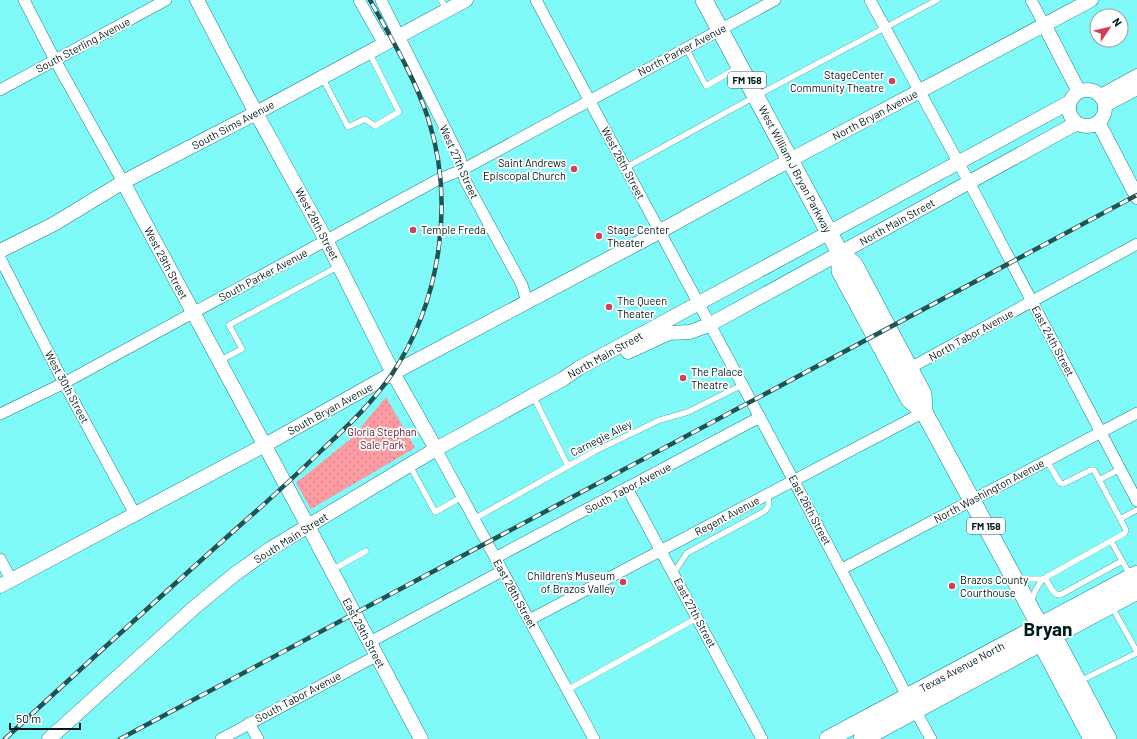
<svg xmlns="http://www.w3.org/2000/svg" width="1137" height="739" viewBox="0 0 1137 739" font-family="Barlow,sans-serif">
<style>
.park{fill:url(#park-dots)}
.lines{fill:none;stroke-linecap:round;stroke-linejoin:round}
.service-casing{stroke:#1d8384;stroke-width:6}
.minor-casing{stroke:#1d8384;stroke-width:12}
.tertiary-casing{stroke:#1d8384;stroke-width:15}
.primary-casing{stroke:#1d8384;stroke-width:18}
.service{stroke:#fff;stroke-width:5.5}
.minor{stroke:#fff;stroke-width:11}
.tertiary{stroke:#fff;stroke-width:14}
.primary{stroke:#fff;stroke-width:17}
.rail-casing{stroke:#225353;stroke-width:4.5}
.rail{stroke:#fff;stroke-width:3;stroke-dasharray:9;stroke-linecap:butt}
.poi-dot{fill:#d14057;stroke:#fff;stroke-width:1.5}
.labels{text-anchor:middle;stroke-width:3.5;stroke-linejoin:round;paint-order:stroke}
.shield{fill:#fff;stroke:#4d5f5f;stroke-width:1}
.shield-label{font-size:10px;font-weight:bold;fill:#011a1a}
.street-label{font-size:11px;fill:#011a1a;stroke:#fff}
.poi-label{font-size:11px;fill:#011a1a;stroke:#fff;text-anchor:start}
.park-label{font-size:11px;fill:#611322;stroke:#fff}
.town-label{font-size:19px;font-weight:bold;fill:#011a1a;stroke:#fff}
</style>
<defs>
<pattern id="park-dots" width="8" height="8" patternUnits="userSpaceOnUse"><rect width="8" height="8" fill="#fc9ba2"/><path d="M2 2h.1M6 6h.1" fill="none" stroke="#d6858b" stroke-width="1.8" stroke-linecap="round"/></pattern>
</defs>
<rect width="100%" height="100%" fill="#80f9f9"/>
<path class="park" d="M386 397 415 448 311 509 296 483 353 437Z"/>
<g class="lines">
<g class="service-casing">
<path id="service" d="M441 0 447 10
M686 48 706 86 737 68
M322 77 348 127 365 119 375 126 399 112 369 52
M625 168 756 96 937 0
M219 361 242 349 229 325 339 266
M533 396 568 466
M410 466 435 512 462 497
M1099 480 1120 469
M474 519 595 451 660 420 688 412 742 385
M1120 519 1137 510
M1111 541 1130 575
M332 570 366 551
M673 574 687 553 765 511C770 505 770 502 766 495
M1045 578 1052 590 1056 594 1060 595 1122 561
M1017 579H1043L1125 533 1126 530 1094 470H1091L1063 484 1060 483 1047 461
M1031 602 1036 589 1043 579
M1112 607 1137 652
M1080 681 1137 653
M567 690 697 618"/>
</g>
<g class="minor-casing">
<path id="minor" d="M24 0 55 60 123 182
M359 0 384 44
M381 0 460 158 465 180 522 285 527 302
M536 0C659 233 787 463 907 696
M870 0 969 182 1137 501
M1031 0 1044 24
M0 90 166 0
M0 258 64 383 135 514
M910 368 1137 244
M0 414 64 383 439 179 462 170 775 0
M436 449 594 739
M627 488 762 739
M495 558 760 417
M0 559 11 579
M842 569 1137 413
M529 620 924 412
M370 642 502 571
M915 710 931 739
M249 723 258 739
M221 739 376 656"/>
</g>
<g class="tertiary-casing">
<path id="tertiary" d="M197 0 256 113 326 240 393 373 436 449
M1044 24 1079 92
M1069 108a18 18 0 1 1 36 0a18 18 0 1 1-36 0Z
M1101 96 1137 76
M1105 105 1137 88
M1098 122 1137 197
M123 182 308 526 421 739
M0 251 54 224 123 182 256 113 466 0
M628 352 669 333 690 332 709 325 1077 123
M0 586 265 445 393 373 644 240 790 160 1091 0
M49 739 196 606 235 574 270 549 436 449 563 379 579 368 1070 102"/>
</g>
<g class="primary-casing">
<path id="primary" d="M704 0 840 253 854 264 923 394 924 412
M840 253V271L909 399 924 412 1047 639 1059 646 1108 739
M1047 639 1046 652 1092 739
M828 739 1137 574
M862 739 1137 591"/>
</g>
<use href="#service" class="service"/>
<use href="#minor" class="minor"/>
<use href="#tertiary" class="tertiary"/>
<use href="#primary" class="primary"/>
<g class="rail-casing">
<path id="rail" d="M5 739C81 668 159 598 237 528 266 503 295 476 323 449 348 426 373 402 392 374 441 301 455 201 428 118 414 76 391 38 370 0
M120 739 1137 195"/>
</g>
<use href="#rail" class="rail"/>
</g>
<g class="poi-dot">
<circle cx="892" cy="81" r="4"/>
<circle cx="574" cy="169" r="4"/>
<circle cx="413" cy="230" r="4"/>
<circle cx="599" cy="236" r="4"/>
<circle cx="609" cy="307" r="4"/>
<circle cx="683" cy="378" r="4"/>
<circle cx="623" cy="582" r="4"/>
<circle cx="952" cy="586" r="4"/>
</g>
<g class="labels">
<g class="shield">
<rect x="728" y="72" width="38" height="16" rx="3"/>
<rect x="967" y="518" width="38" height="16" rx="3"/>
</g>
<g class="shield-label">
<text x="747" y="84">FM 158</text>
<text x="986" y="530">FM 158</text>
</g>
<g class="street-label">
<text transform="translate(83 45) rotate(-28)" y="4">South Sterling Avenue</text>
<text transform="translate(682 50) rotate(-28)" y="4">North Parker Avenue</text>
<text transform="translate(875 115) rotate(-28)" y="4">North Bryan Avenue</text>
<text transform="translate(233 125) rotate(-28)" y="4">South Sims Avenue</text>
<text transform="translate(459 162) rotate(66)" y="4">West 27th Street</text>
<text transform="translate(623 163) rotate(62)" y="4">West 26th Street</text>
<text transform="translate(795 169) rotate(62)" y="4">West William J Bryan Parkway</text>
<text transform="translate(897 222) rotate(-29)" y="4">North Main Street</text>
<text transform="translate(317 224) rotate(62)" y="4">West 28th Street</text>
<text transform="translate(166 263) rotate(62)" y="4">West 29th Street</text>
<text transform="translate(263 275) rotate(-28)" y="4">South Parker Avenue</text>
<text transform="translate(971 335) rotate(-29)" y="4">North Tabor Avenue</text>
<text transform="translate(1053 341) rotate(62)" y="4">East 24th Street</text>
<text transform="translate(605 355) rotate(-29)" y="4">North Main Street</text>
<text transform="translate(67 387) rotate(62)" y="4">West 30th Street</text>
<text transform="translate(330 409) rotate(-29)" y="4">South Bryan Avenue</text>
<text transform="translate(601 438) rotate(-27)" y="4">Carnegie Alley</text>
<text transform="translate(628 488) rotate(-28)" y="4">South Tabor Avenue</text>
<text transform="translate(989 491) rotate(-28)" y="4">North Washington Avenue</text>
<text transform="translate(810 510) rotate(62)" y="4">East 26th Street</text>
<text transform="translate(727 516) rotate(-28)" y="4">Regent Avenue</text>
<text transform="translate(291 538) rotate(-32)" y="4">South Main Street</text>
<text transform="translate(515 594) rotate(61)" y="4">East 28th Street</text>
<text transform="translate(695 613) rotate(62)" y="4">East 27th Street</text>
<text transform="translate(364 633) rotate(62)" y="4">East 29th Street</text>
<text transform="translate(962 667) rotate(-28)" y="4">Texas Avenue North</text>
<text transform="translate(298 697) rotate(-28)" y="4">South Tabor Avenue</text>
</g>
<g class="poi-label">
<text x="884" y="79" text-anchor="end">StageCenter<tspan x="884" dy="13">Community Theatre</tspan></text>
<text x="566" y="167" text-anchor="end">Saint Andrews<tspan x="566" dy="13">Episcopal Church</tspan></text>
<text x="421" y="234">Temple Freda</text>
<text x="607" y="234">Stage Center<tspan x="607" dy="13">Theater</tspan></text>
<text x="617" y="305">The Queen<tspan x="617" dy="13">Theater</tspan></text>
<text x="691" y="376">The Palace<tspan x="691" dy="13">Theatre</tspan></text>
<text x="615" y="580" text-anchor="end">Children's Museum<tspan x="615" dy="13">of Brazos Valley</tspan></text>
<text x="960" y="584">Brazos County<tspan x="960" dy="13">Courthouse</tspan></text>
</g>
<g class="park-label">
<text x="382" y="436">Gloria Stephan<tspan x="382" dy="13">Sale Park</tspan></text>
</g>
<g class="town-label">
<text x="1048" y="636">Bryan</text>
</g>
</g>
<g transform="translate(1109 28) rotate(55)"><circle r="19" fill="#ffffff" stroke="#99a3a3"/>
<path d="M0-3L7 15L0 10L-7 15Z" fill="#d14057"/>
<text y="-6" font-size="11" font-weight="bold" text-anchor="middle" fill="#011a1a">N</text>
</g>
<path d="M10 723v6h70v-6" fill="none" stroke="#011a1a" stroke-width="2"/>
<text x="16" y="723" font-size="12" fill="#011a1a" stroke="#ffffff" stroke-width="3" paint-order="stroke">50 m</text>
</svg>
